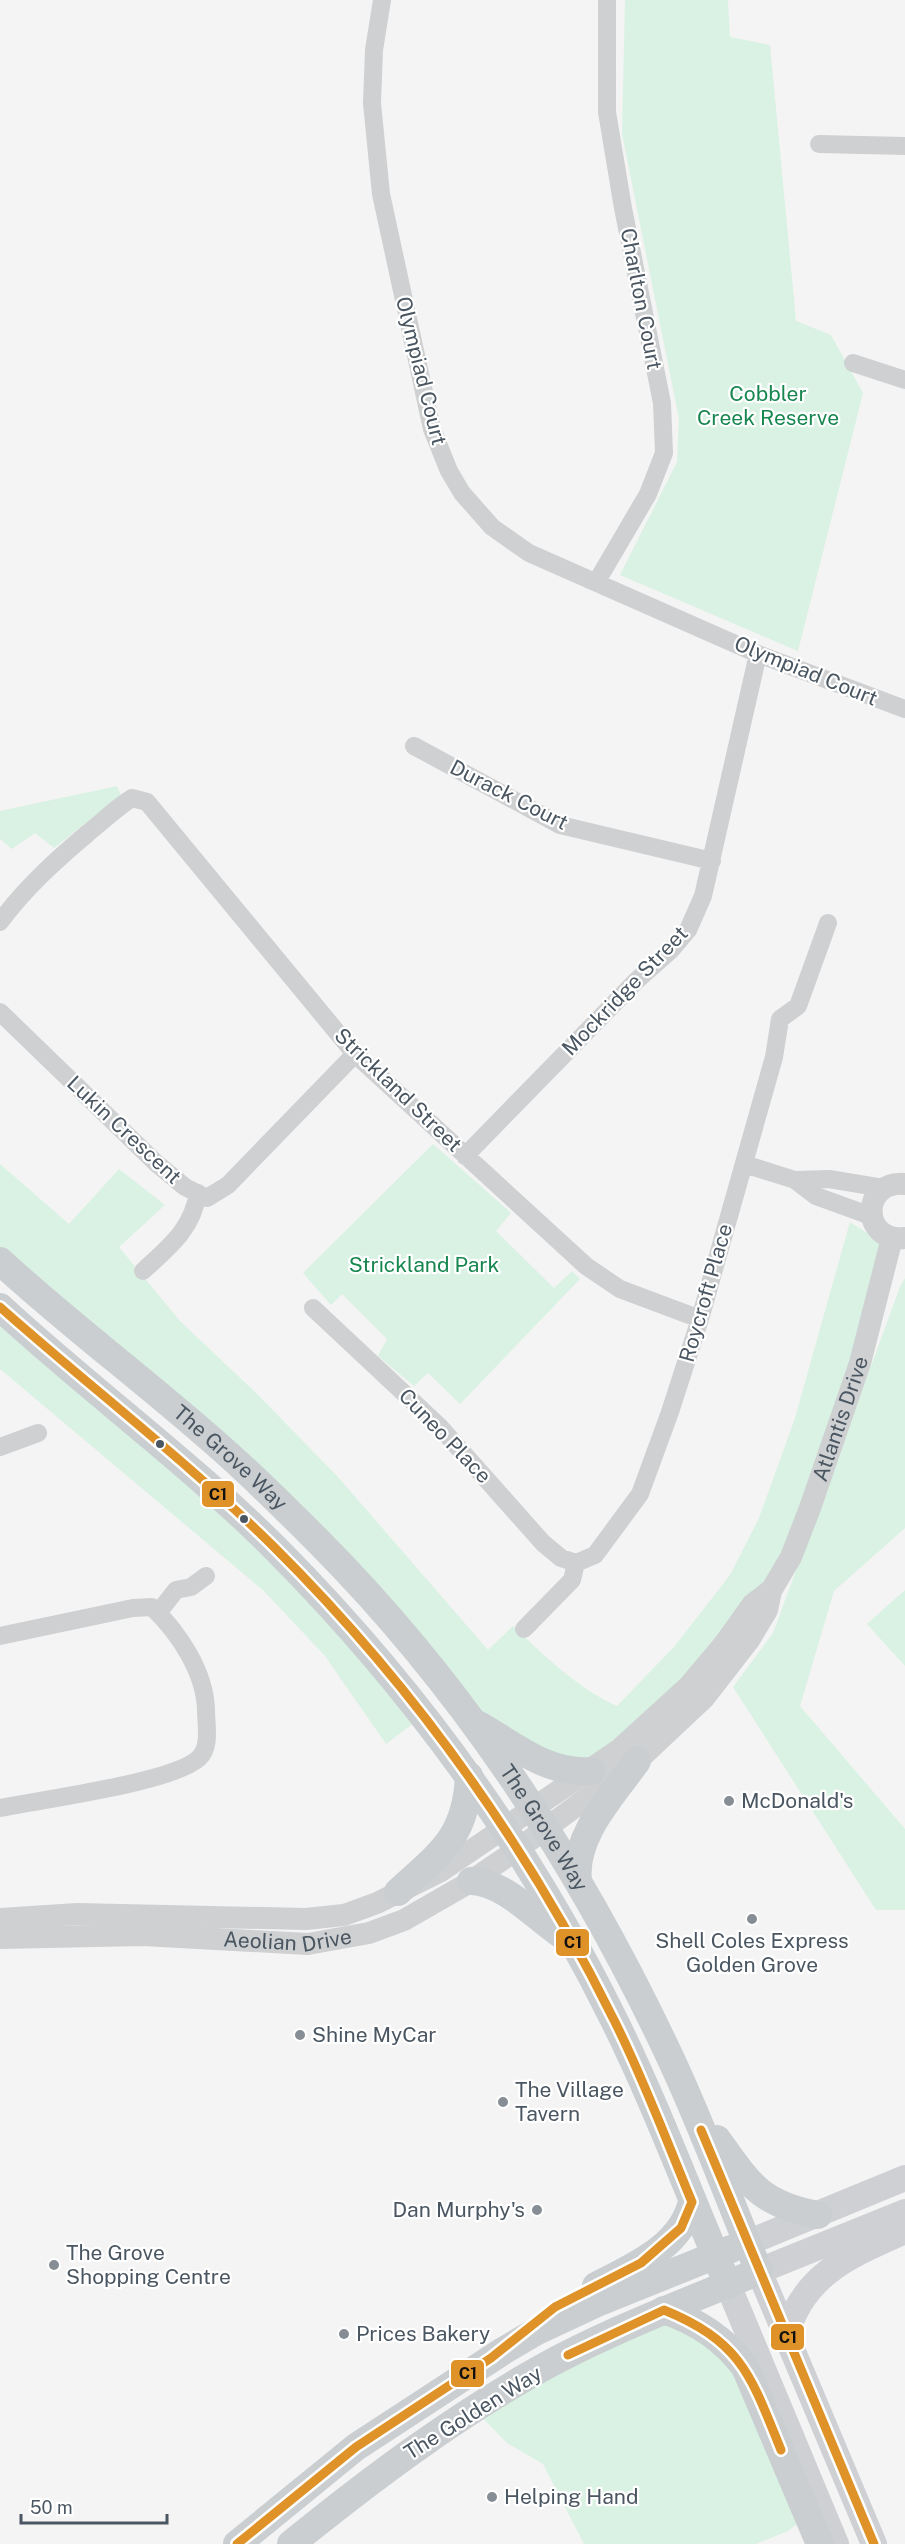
<svg xmlns="http://www.w3.org/2000/svg" width="905" height="2544" viewBox="0 0 905 2544" font-family="'Public Sans',sans-serif">
<style>
.green{fill:#d9f2e3}
.lines{fill:none;stroke-linecap:round;stroke-linejoin:round}
.minor{stroke:#ced0d2;stroke-width:18}
.tertiary{stroke:#ced0d2;stroke-width:22}
.secondary{stroke:#ced0d4;stroke-width:26}
.primary{stroke:#caced1;stroke-width:28}
.bus-1-casing{stroke:#fff;stroke-width:14}
.bus-1{stroke:#df9228;stroke-width:9}
.bus-dot{fill:#4a5661;stroke:#fff;stroke-width:2}
.poi-dot{fill:#868d94;stroke:#fff;stroke-width:2}
.labels{text-anchor:middle;stroke-width:4.5;stroke-linejoin:round;paint-order:stroke}
.street-label{font-size:21px;fill:#4a5661;stroke:#fff}
.park-label{font-size:21px;fill:#17864f;stroke:#fff}
.poi-label{font-size:21px;fill:#4a5661;stroke:#fff;text-anchor:start}
.line-badge{stroke:#fff;stroke-width:2}
.pale-badge-label{font-size:16px;text-anchor:middle;font-weight:bold;fill:#111}
</style>
<rect width="100%" height="100%" fill="#f4f4f4"/>
<path class="green" d="M625 0H728L730 37 770 45 796 321 831 335 863 393 798 651 620 575 677 462 679 419 622 134Z
M117 786 121 795 54 848 35 833 12 849 0 839V811Z
M433 1144 511 1213 496 1231 554 1288 572 1271 580 1279 460 1404 428 1373 414 1386 378 1356 387 1339 342 1294 331 1305 303 1273Z
M0 1164 69 1224 119 1169 165 1205 119 1247 180 1321 257 1394 338 1477 488 1650 513 1626C545 1656 577 1688 617 1706L674 1647 730 1575 759 1518 795 1418 850 1222 867 1233 892 1238 791 1557 595 1777 523 1750 0 1257Z
M905 1278V1528L834 1591 800 1706 905 1829V1910H876L733 1687 773 1633 900 1287Z
M0 1305 220 1496 423 1716 386 1744 325 1656 264 1591 0 1369Z
M905 1590V1666L867 1624Z
M664 2310 717 2337 820 2506 788 2531 756 2544H584L543 2464 507 2443 474 2409Z"/>
<g class="lines">
<path class="minor" d="M382 0 374 50 372 103 381 194 432 429 449 471 462 493 492 527 529 553 758 654 905 709
M819 144 905 146
M853 363 905 380
M597 581 648 494 664 453 662 403 623 208 607 112V0
M414 746 560 825 712 861
M0 922C25 888 56 860 88 833 103 821 116 808 132 798L147 802 355 1054 586 1266 620 1289 700 1319
M0 1012 156 1163 185 1187 207 1198 228 1185 355 1054
M465 1156 636 981 671 950 688 930 703 896 758 654
M744 1164 795 1180 829 1179 883 1188
M795 1180 816 1196 871 1216
M143 1271C169 1247 192 1230 198 1193
M313 1308 439 1426 543 1543 561 1558 576 1563
M0 1447 38 1433
M158 1613 176 1590 191 1587 206 1576
M524 1629 572 1580 576 1563 595 1555 640 1494 670 1412 700 1319 774 1057 780 1019 798 1006 828 923
M0 1636 133 1608 152 1607C179 1633 205 1672 206 1710 206 1725 211 1747 199 1758 175 1782 39 1800 0 1808"/>
<g class="tertiary">
<path d="M905 1184C860 1180 861 1243 905 1238"/>
<path d="M0 1919 77 1914 306 1919 344 1915 377 1903 441 1871 620 1749 688 1687 725 1643 753 1604 770 1591"/>
<path id="s1" d="M0 1938 143 1935 308 1944 369 1933 404 1920 465 1885 518 1849 637 1761 704 1698 749 1640 767 1610 771 1591 791 1557 810 1508 860 1363 892 1238"/>
</g>
<path class="secondary" d="M747 2243 905 2178
M728 2285 836 2544
M786 2336C803 2273 852 2255 905 2231
M874 2544 759 2271 905 2212"/>
<g class="primary">
<path id="s2" d="M0 1261C74 1329 156 1389 231 1457 261 1484 290 1513 319 1542 466 1690 582 1869 670 2057 703 2127 729 2200 759 2271 685 2303 610 2330 540 2369 451 2419 370 2480 291 2544"/>
<path d="M0 1307C90 1390 189 1462 276 1549 413 1687 529 1847 615 2022 657 2107 690 2197 728 2285"/>
<path d="M477 1724C515 1745 546 1774 591 1771"/>
<path d="M471 1881C505 1882 537 1919 565 1937"/>
<path d="M578 1881C573 1836 612 1796 637 1761"/>
<path d="M398 1892C440 1853 466 1838 469 1776"/>
<path d="M717 2139C749 2184 760 2204 818 2215"/>
<path d="M596 2286C634 2266 681 2247 692 2202"/>
<path d="M664 2310C698 2322 723 2338 745 2367L820 2544"/>
<path d="M237 2544 356 2447 503 2351 537 2331 597 2303 731 2249"/>
</g>
<g class="bus-1-casing">
<path id="bus-1" d="M0 1307C90 1387 187 1461 273 1546 413 1685 528 1846 615 2022 644 2080 667 2142 692 2202L681 2228 641 2263 555 2307 491 2358 356 2447 237 2544
M701 2130 874 2544
M568 2355 664 2310C742 2342 751 2376 781 2450"/>
</g>
<use href="#bus-1" class="bus-1"/>
</g>
<g class="bus-dot">
<circle cx="160" cy="1444" r="5"/>
<circle cx="244" cy="1519" r="5"/>
</g>
<g class="poi-dot">
<circle cx="729" cy="1801" r="6"/>
<circle cx="752" cy="1919" r="6"/>
<circle cx="300" cy="2035" r="6"/>
<circle cx="503" cy="2102" r="6"/>
<circle cx="537" cy="2210" r="6"/>
<circle cx="54" cy="2265" r="6"/>
<circle cx="344" cy="2334" r="6"/>
<circle cx="492" cy="2497" r="6"/>
</g>
<g class="labels">
<g class="street-label">
<text transform="translate(641 299) rotate(79)" y="7">Charlton Court</text>
<text transform="translate(421 371) rotate(76)" y="7">Olympiad Court</text>
<text transform="translate(806 671) rotate(22)" y="7">Olympiad Court</text>
<text transform="translate(509 795) rotate(27)" y="7">Durack Court</text>
<text transform="translate(625 991) rotate(-46)" y="7">Mockridge Street</text>
<text transform="translate(398 1090) rotate(44)" y="7">Strickland Street</text>
<text transform="translate(124 1130) rotate(43)" y="7">Lukin Crescent</text>
<text transform="translate(706 1293) rotate(-74)" y="7">Roycroft Place</text>
<text dy="7" stroke="none"><textPath href="#s1" startOffset="1096">Atlantis Drive</textPath></text>
<text transform="translate(445 1436) rotate(46)" y="7">Cuneo Place</text>
<text dy="7" stroke="none"><textPath href="#s2" startOffset="303">The Grove Way</textPath></text>
<text dy="7" stroke="none"><textPath href="#s2" startOffset="790">The Grove Way</textPath></text>
<text dy="7" stroke="none"><textPath href="#s1" startOffset="288">Aeolian Drive</textPath></text>
<text transform="translate(473 2413) rotate(-32)" y="7">The Golden Way</text>
</g>
<g class="park-label">
<text x="768" y="401">Cobbler<tspan x="768" dy="24">Creek Reserve</tspan></text>
<text x="424" y="1272">Strickland Park</text>
</g>
<g class="poi-label">
<text x="741" y="1808">McDonald's</text>
<text x="752" y="1948" text-anchor="middle">Shell Coles Express<tspan x="752" dy="24">Golden Grove</tspan></text>
<text x="312" y="2042">Shine MyCar</text>
<text x="515" y="2097">The Village<tspan x="515" dy="24">Tavern</tspan></text>
<text x="525" y="2217" text-anchor="end">Dan Murphy's</text>
<text x="66" y="2260">The Grove<tspan x="66" dy="24">Shopping Centre</tspan></text>
<text x="356" y="2341">Prices Bakery</text>
<text x="504" y="2504">Helping Hand</text>
</g>
</g>
<g class="line-badge">
<rect x="201" y="1480" width="34" height="28" rx="6" fill="#df9228"/>
<rect x="555" y="1928" width="35" height="29" rx="6" fill="#df9228"/>
<rect x="770" y="2323" width="35" height="28" rx="6" fill="#df9228"/>
<rect x="450" y="2359" width="35" height="29" rx="6" fill="#df9228"/>
</g>
<g class="pale-badge-label">
<text x="218" y="1500">C1</text>
<text x="573" y="1948">C1</text>
<text x="788" y="2343">C1</text>
<text x="468" y="2379">C1</text>
</g>
<path d="M21 2514v9h146v-9" fill="none" stroke="#4a5661" stroke-width="3"/>
<text x="30" y="2514" font-size="18" fill="#4a5661" stroke="#ffffff" stroke-width="4.5" paint-order="stroke">50 m</text>
</svg>
